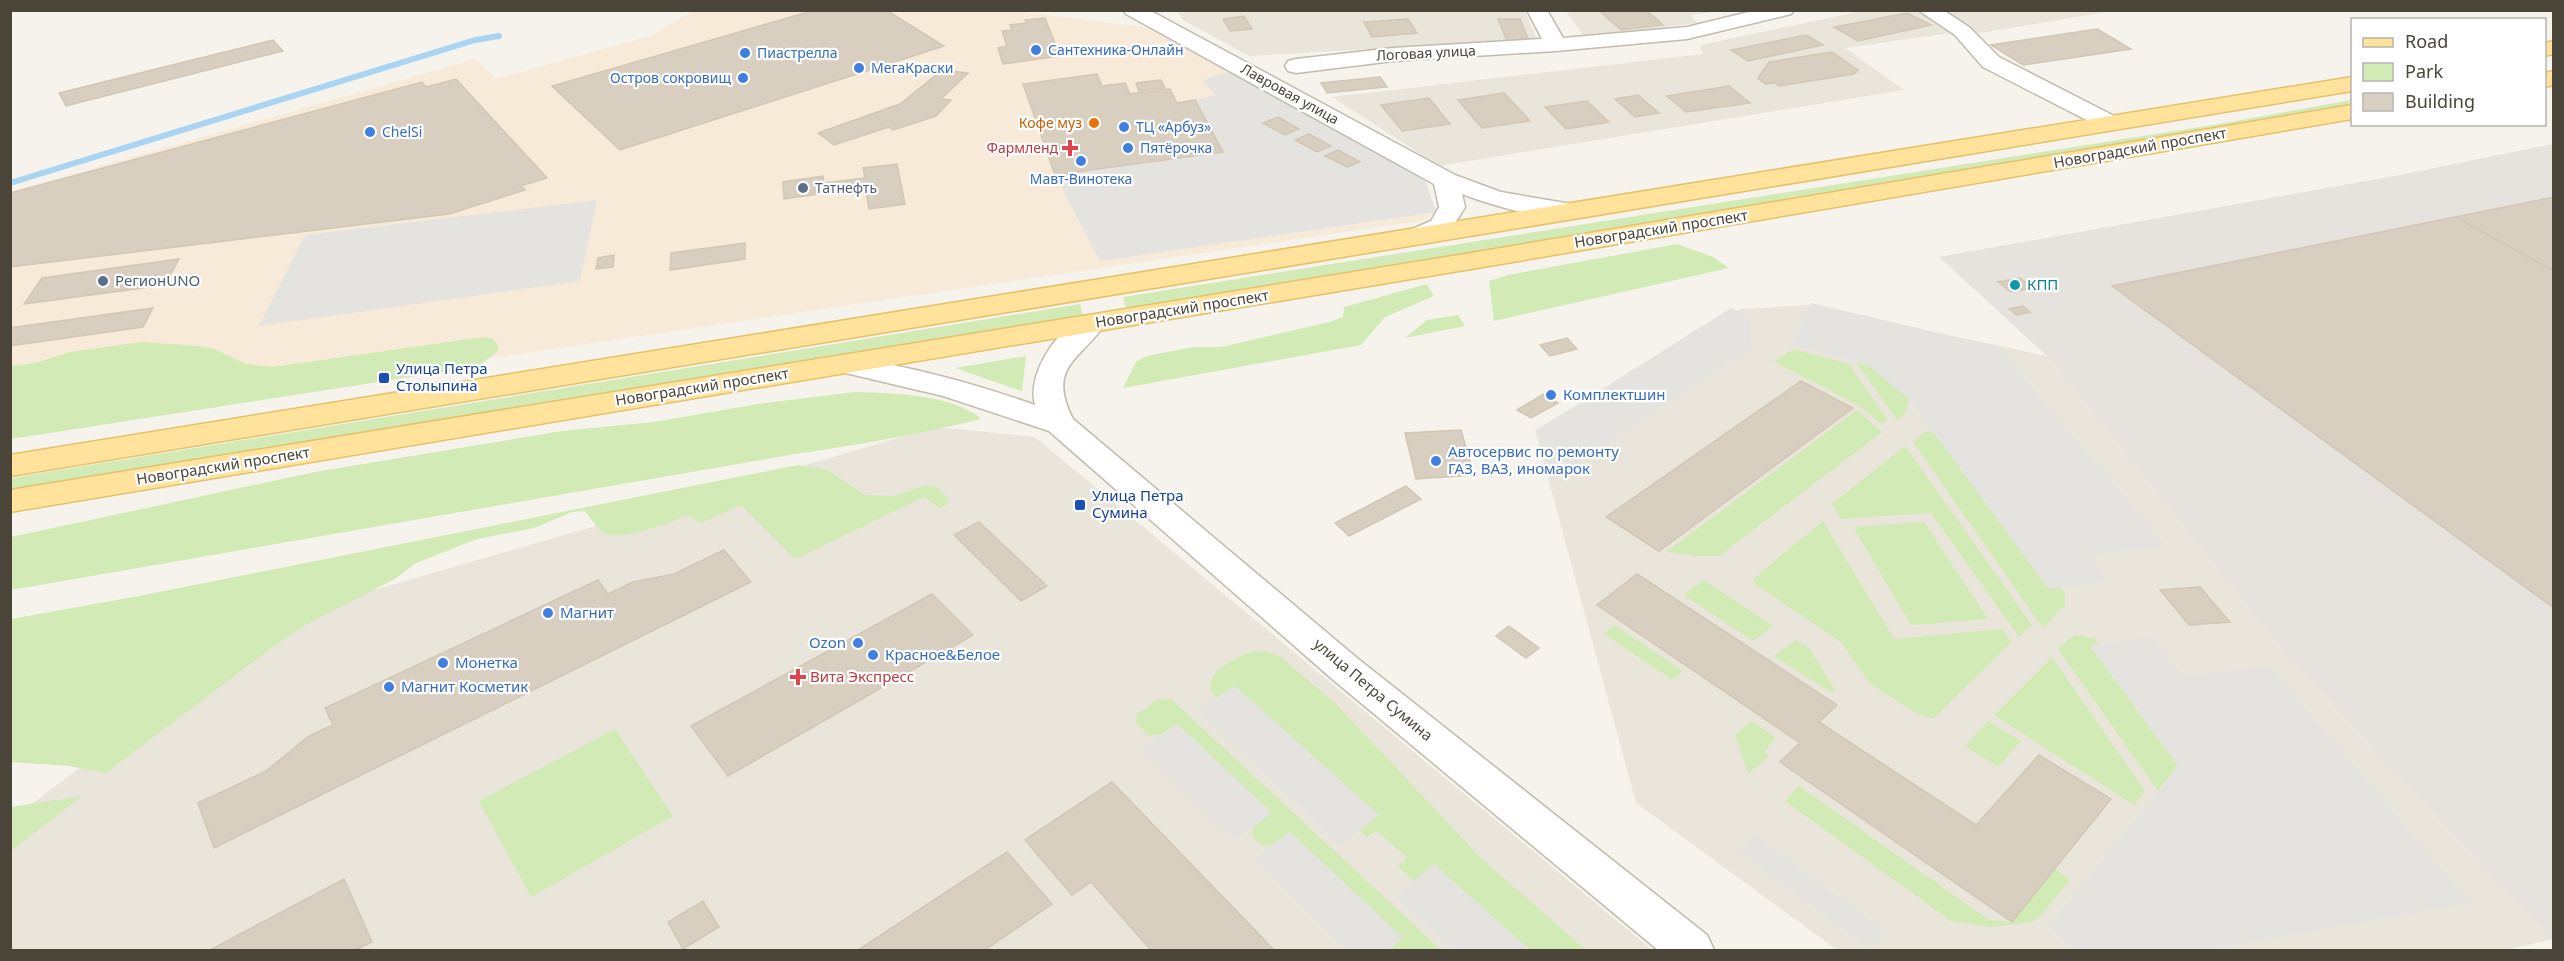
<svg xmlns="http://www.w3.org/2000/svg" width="2564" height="961" viewBox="0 0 2564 961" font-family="'Noto Sans',sans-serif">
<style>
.residential{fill:#eae5da}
.commercial{fill:#f7ead8}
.industrial{fill:#e6e2dd}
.green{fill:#d2eab5}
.parking{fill:#e5e3e0}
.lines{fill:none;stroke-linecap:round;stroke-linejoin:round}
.stream{stroke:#a9d4f2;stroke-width:6}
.building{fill:#d8cfc1;stroke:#d3c7b4;stroke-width:1.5}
.street-casing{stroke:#c2bbae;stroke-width:3}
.primary-casing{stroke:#e6c16a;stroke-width:3}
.street{fill:#fff;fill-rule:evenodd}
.primary{fill:#ffe39c;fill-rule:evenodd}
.shop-dot{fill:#3f7fe0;stroke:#fff;stroke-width:2}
.food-dot{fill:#e8710a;stroke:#fff;stroke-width:2}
.health-dot{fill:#e0444e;stroke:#fff;stroke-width:2}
.service-dot{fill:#5c6f8a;stroke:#fff;stroke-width:2}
.culture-dot{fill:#0f9aa8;stroke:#fff;stroke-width:2}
.transit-dot{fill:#1a4fb4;stroke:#fff;stroke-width:2}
.labels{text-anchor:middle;stroke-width:4.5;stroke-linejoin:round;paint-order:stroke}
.far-shop-label{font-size:14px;fill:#366cbe;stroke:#fff;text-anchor:start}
.far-street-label{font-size:14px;fill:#4b4439;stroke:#fff}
.far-food-label{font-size:14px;fill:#c56008;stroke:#fff;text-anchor:end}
.far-health-label{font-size:14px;fill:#be3a42;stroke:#fff;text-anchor:end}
.far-service-label{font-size:14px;fill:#4e5e75;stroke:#fff;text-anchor:start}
.street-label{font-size:15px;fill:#4b4439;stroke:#fff}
.service-label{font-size:15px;fill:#4e5e75;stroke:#fff;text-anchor:start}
.culture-label{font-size:15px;fill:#0d838f;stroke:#fff;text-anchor:start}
.transit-label{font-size:15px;fill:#164399;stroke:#fff;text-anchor:start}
.shop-label{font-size:15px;fill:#366cbe;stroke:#fff;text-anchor:start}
.health-label{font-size:15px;fill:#be3a42;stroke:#fff;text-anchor:start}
</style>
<rect width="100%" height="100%" fill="#f6f3ec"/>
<path class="residential" d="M1177 11H1525L1537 40 1249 56 1183 20Z
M1566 11H1718L1691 15 1697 23 1584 37Z
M1862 11H1917L1950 33 1845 48 1904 90 1439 166 1332 97 1703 54 1700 45Z
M1935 11H2113L1974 34Z
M1808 305 2047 356 2288 658 2550 940 2504 950H1837L1636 803 1535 430 1741 309Z
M936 427 1035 437 1652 950H11V820L274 619Z"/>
<path class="commercial" d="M1009 10 1148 28 1423 174 1436 212 1426 220 11 429 10 192 475 59 496 79 650 36 693 11Z"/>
<path class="industrial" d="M2553 144V939L2550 940 2288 658 2047 356 1939 257 2400 175Z"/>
<path class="green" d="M2352 100V110L2315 117 1126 310 1123 297 2213 125Z
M1677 244 1713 257 1729 268 1494 321 1489 281 1508 275Z
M1427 284 1434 296 1385 317 1361 345 1123 388 1136 362 1147 356 1193 347H1221L1329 322 1343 317 1344 307Z
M1080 304 1083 315 11 493V478Z
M1458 315 1465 326 1405 338 1427 320Z
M483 337 492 338 498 345V351L481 364 469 368 11 439V366L35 363 70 352 141 342 198 346 214 349 246 364 273 367Z
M1793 349 1849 364 1888 420 1881 424 1860 406 1774 362Z
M1026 356 1022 391 955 368Z
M1856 362 1868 365 1908 398C1908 407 1906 416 1897 420Z
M855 392C891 393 953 394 981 419 920 434 858 445 795 454L11 590V537L315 472 562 431 654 422 758 404Z
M1857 410 1882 432 1719 556H1697L1666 552Z
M1933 431 2049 589 2061 587 2065 595V605L2043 628 1913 442 1925 432Z
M1905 446 2032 625 2019 637 1931 513 1841 519 1832 504Z
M798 465 828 470 865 495 894 496 926 485 938 488 947 497 948 504 940 508 924 497 795 559 741 505 701 523 688 515C671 522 621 542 604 533 597 529 590 517 585 511L572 512 534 528 477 539 416 563 395 579 312 621 274 646 106 773 69 766 11 762V619L139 596Z
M1823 521 1894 639 2003 629 2011 642 1933 719 1914 712 1869 683 1841 642 1755 584 1753 579Z
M1924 522 1988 619 1911 625 1853 527Z
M1704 580 1773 626 1753 641 1684 595Z
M1614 625 1683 671 1672 680 1604 634Z
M2074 635 2093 638 2100 644 2090 646 2178 766 2158 791 2058 649Z
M1796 640 1810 649 1835 690 1832 693 1774 656Z
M1255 651 1268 652 1281 657 1337 705 1482 859 1586 950H1530L1434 865 1414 881 1398 866 1408 858 1376 831 1367 837 1359 831 1378 815 1235 686 1216 698C1195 676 1238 655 1255 651Z
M2052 657 2145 791 2134 805 1994 715Z
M1171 699 1441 950H1389L1402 938 1290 832 1273 844 1263 846 1252 836 1254 826 1272 813 1177 724 1160 735H1148L1136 723 1137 714 1157 700Z
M1751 721 1776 738 1764 752 1769 756 1748 774 1735 735Z
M1988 721 2021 741 1998 767 1965 746Z
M615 729 673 816 531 897 479 801Z
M1799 786 1989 920 2012 922 2055 869 2070 880 2039 918 2031 922 1991 927 1951 921 1785 801Z
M82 796 11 851V807Z"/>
<path class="parking" d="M1230 71 1423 174 1436 212 1100 261 1055 175 1222 152 1195 100 1215 95 1203 80Z
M597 200 580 281 259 326 305 235Z
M1811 303 1998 347 2167 546 2090 555 2109 582 2049 589 1908 398 1868 365 1791 344Z
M1731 308 1748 315 1751 348 1551 480 1537 430Z
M2152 637 2183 675 2271 667 2471 903 2207 950H2075L2048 927 2178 766 2090 645Z
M1235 686 1379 815 1341 846 1197 711Z
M1177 724 1272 813 1234 841 1140 749Z
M1290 832 1403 938 1389 950H1346L1253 860Z
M1755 835 1885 931 1869 949 1738 851Z
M1434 864 1530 950H1453L1395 897Z"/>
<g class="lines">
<path class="stream" d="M10 183 475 40 499 36"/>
</g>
<path class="building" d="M815 10H886L944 46 620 150 552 86Z
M1614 10H1646L1663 25 1621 30 1601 12Z
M1907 13 1931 25 1858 41 1834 27Z
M1244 16 1252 29 1230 31 1223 19Z
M1045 18 1060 56 1003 64 998 48 1007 46 1002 31 1012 30 1010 25 1027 23 1025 20Z
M1408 19 1417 33 1372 37 1364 22Z
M1498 19H1520L1529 41H1507Z
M2097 29 2131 49 2023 65 1991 45Z
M1806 35 1823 45 1748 61 1731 50Z
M273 40 283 51 66 106 59 93Z
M1832 52 1858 70 1854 74 1779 86 1775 83 1765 84 1758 78 1769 62Z
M942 70 968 73 941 99 951 100 936 116 893 130 889 127 834 145 818 133 900 104Z
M1097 74 1102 86 1125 83 1130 94 1170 89 1177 103 1195 100 1223 152 1055 175 1023 84Z
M1380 77 1387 87 1327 93 1321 83Z
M456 79 547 178 521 186 525 190 449 214 10 267V193L422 82 426 87Z
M1161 80 1165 88 1139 91 1136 83Z
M1729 86 1750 103 1686 112 1667 96Z
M1504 93 1530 121 1482 128 1458 100Z
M1638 95 1659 113 1635 117 1615 99Z
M1429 98 1450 124 1402 131 1381 105Z
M1587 101 1609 122 1566 129 1545 107Z
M1278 117 1299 129 1285 135 1263 123Z
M1309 134 1331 146 1317 152 1295 140Z
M1338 150 1360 162 1347 167 1325 156Z
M897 164 905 204 869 209 865 185 824 191V183L865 178 863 168Z
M823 176 825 193 784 199 783 182Z
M2554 197V271L2455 217Z
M2455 217 2554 271V608L2112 286Z
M745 243V259L670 270 671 253Z
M614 255 613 267 596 269 598 258Z
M179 259 165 285 24 304 42 278Z
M2020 278 2032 288 2011 292 1998 282Z
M2023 306 2030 312 2017 315 2009 309Z
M153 308 143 327 10 346V328Z
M1567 338 1577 349 1550 356 1540 345Z
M1801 381 1853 408 1659 551 1606 517Z
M1544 394 1558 403 1531 418 1517 410Z
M1461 430 1474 475 1416 479 1405 433Z
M1406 486 1421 499 1349 536 1335 523Z
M979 522 1047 586 1021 601 954 535Z
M724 550 751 582 214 848 198 803 266 771 309 736 333 725 325 708 598 580 608 594 633 582 674 574Z
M1637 574 1837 705 1819 722 1976 825 2039 755 2111 799 2012 922 1780 762 1800 743 1597 605Z
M2200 587 2230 622 2189 625 2160 590Z
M932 594 973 635 728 776 691 726Z
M1509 626 1539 648 1526 658 1496 636Z
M1112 782 1274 950H1151L1091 882 1072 895 1025 840Z
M1007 852 1052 904 985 950H858Z
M344 879 372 942 356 950H210Z
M703 901 719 927 683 949 668 922Z"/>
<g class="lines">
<g class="street-casing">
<path id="street" d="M1123 10H1149L1455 175 1501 192 1583 206 1587 211 1583 216C1553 224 1491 205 1462 194L1465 207C1453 228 1438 249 1410 242L1406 236 1410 230 1431 221 1439 207 1434 184 1126 14Z
M1527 10H1547L1563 38 1687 27 1757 10H1794L1791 14 1687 39 1556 51 1393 61 1296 73 1288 71 1285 66 1288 61 1296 59 1393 48 1542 39Z
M1918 10H1943L1969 27 1999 57 2118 118 2122 123 2118 128 2110 130 2102 128 1983 67 1955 35Z
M1091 315 1101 318 1105 324C1081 360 1046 366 1073 419L1357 658 1707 935 1714 950H1658L1331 678 1049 431 943 396 833 370 829 364 833 358C851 353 870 360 888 364 938 374 987 388 1035 405 1026 373 1060 323 1091 315Z"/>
</g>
<g class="primary-casing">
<path id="primary" d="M2554 41V54L2544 56V43Z
M2554 71V85L2544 87V73Z
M2352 77V91L10 476V455Z
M2352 105V119L1471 269 10 512V490L1471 253Z"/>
</g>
<use href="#street" class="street"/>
<use href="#primary" class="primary"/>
</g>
<g class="shop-dot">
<circle cx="1036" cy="50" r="6"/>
<circle cx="745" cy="53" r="6"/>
<circle cx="859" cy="68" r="6"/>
<circle cx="743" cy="78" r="6"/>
<circle cx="1124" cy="127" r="6"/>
<circle cx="370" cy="132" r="6"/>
<circle cx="1128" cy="148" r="6"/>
<circle cx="1081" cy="161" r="6"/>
<circle cx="1551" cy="395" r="6"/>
<circle cx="1436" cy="461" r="6"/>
<circle cx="548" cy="613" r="6"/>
<circle cx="858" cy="643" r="6"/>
<circle cx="873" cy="655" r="6"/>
<circle cx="443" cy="663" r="6"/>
<circle cx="389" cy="687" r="6"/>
</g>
<circle class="food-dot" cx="1094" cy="123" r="6"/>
<g class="health-dot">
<path d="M1067 139h6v6h6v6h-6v6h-6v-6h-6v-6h6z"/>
<path d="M795 668h6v6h6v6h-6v6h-6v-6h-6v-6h6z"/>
</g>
<g class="service-dot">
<circle cx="803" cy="188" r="6"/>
<circle cx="103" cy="281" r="6"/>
</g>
<circle class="culture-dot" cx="2015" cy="285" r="6"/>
<g class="transit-dot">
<rect x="378" y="372" width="12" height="12" rx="3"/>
<rect x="1074" y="499" width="12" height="12" rx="3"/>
</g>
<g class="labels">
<g class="far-shop-label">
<text x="1048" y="55">Сантехника-Онлайн</text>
<text x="757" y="58">Пиастрелла</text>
<text x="871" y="73">МегаКраски</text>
<text x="731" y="83" text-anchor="end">Остров сокровищ</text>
<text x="1136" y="132">ТЦ «Арбуз»</text>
<text x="382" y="137">ChelSi</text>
<text x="1140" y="153">Пятёрочка</text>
<text x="1081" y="184" text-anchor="middle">Мавт-Винотека</text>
</g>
<g class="far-street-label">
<text transform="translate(1426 53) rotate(-3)" y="5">Логовая улица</text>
<text transform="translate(1290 94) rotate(29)" y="5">Лавровая улица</text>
</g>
<g class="far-food-label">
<text x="1082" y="128">Кофе муз</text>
</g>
<g class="far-health-label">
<text x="1058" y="153">Фармленд</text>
</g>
<g class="far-service-label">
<text x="815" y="193">Татнефть</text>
</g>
<g class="street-label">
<text transform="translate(2140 148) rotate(-10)" y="5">Новоградский проспект</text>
<text transform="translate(1661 229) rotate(-9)" y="5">Новоградский проспект</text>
<text transform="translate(1182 309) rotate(-9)" y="5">Новоградский проспект</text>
<text transform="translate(702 387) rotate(-9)" y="5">Новоградский проспект</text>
<text transform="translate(223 466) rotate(-9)" y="5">Новоградский проспект</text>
<text transform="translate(1373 690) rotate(40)" y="5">улица Петра Сумина</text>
</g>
<g class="service-label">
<text x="115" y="286">РегионUNO</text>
</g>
<g class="culture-label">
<text x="2027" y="290">КПП</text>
</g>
<g class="transit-label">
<text x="396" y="374">Улица Петра<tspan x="396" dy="17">Столыпина</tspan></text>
<text x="1092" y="501">Улица Петра<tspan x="1092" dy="17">Сумина</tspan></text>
</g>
<g class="shop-label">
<text x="1563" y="400">Комплектшин</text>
<text x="1448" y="457">Автосервис по ремонту<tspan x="1448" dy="17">ГАЗ, ВАЗ, иномарок</tspan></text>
<text x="560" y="618">Магнит</text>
<text x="846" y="648" text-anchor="end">Ozon</text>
<text x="885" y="660">Красное&amp;Белое</text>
<text x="455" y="668">Монетка</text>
<text x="401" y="692">Магнит Косметик</text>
</g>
<g class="health-label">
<text x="810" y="682">Вита Экспресс</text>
</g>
</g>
<rect width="2564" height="961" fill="none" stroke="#4b4439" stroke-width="24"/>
<rect x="2351" y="18" width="195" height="108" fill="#ffffff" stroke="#b7b4b0" stroke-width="1.5"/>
<rect x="2363" y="38" width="30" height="9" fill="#ffe39c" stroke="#b7b4b0" stroke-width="1.5"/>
<text x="2405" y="48" font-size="18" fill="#4b4439">Road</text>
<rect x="2363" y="63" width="30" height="18" fill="#d2eab5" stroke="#b7b4b0" stroke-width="1.5"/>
<text x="2405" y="78" font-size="18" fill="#4b4439">Park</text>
<rect x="2363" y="93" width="30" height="18" fill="#d8cfc1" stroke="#b7b4b0" stroke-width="1.5"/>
<text x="2405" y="108" font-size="18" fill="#4b4439">Building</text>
</svg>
